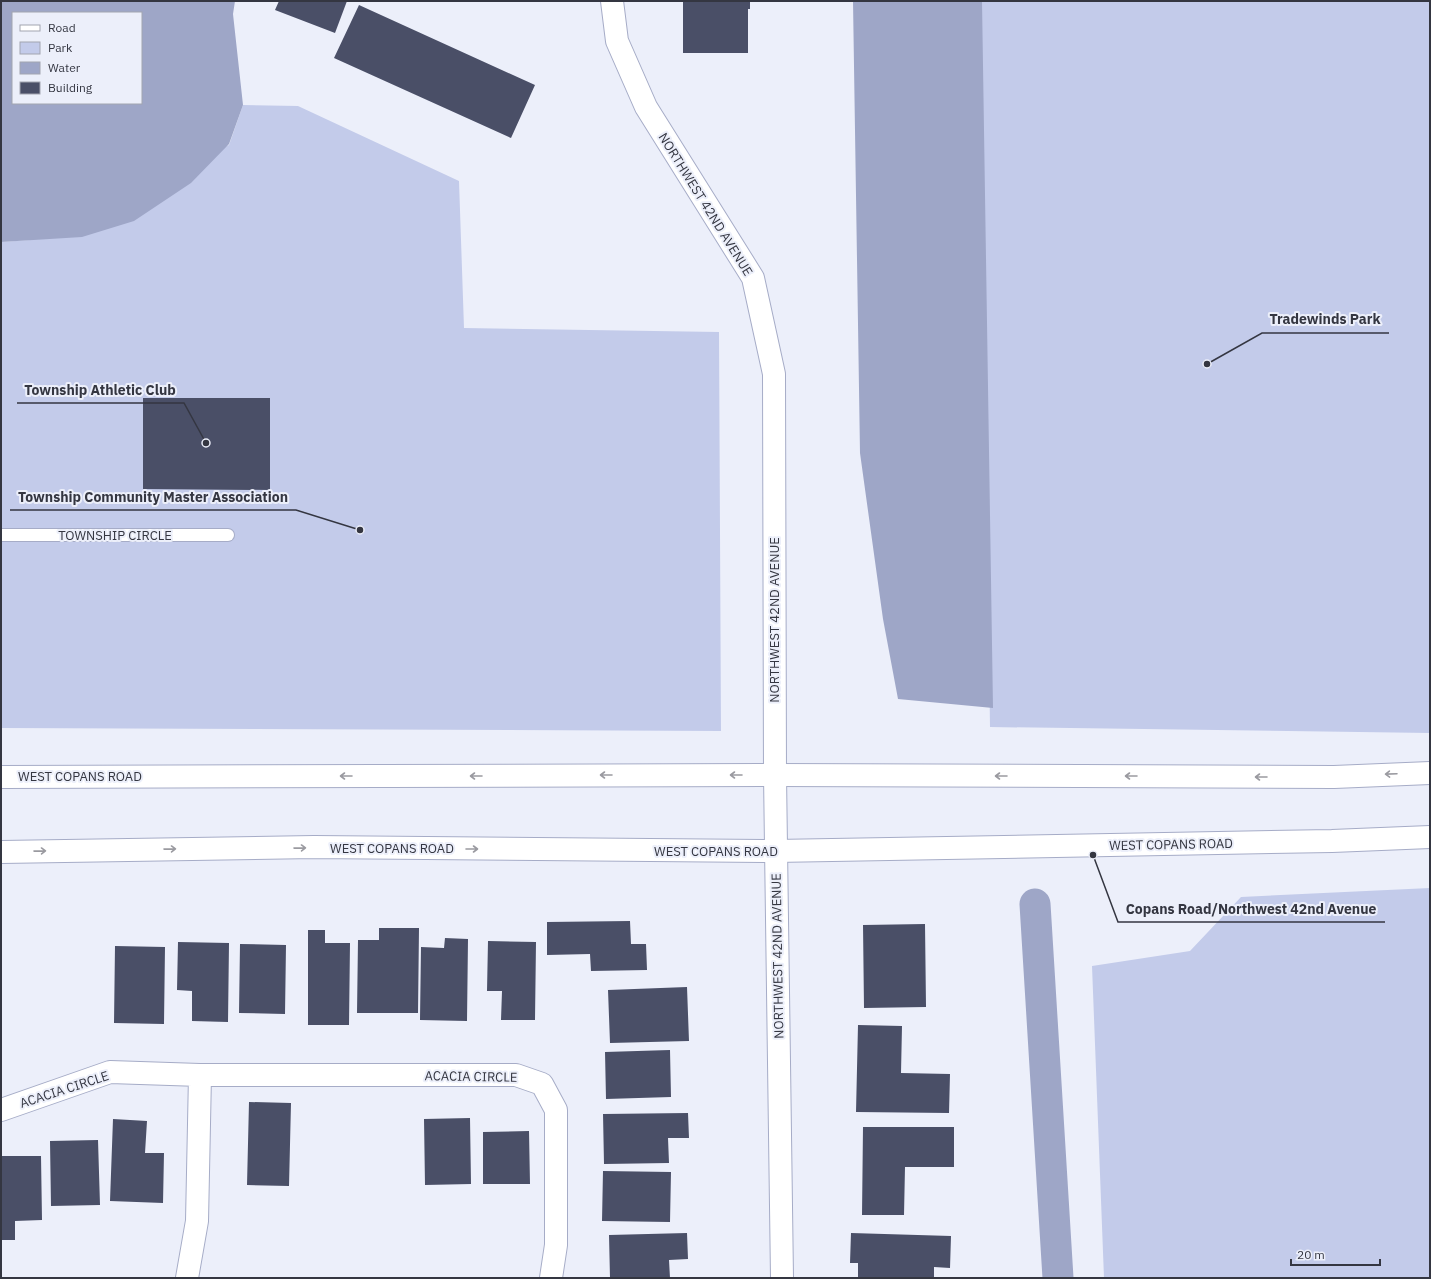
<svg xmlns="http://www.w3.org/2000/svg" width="1431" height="1279" viewBox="0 0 1431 1279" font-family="'IBM Plex Sans',sans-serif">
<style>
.green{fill:#c3cbea}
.water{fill:#9ea6c7;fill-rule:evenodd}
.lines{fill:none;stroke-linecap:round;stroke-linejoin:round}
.canal{stroke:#9ea6c7;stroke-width:31}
.building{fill:#4a4f67}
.service-casing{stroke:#a6acc7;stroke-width:14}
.minor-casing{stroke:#a6acc7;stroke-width:24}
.secondary-casing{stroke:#a6acc7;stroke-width:24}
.service{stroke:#fff;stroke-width:12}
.minor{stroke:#fff;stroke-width:22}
.secondary{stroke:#fff;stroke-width:22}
.oneway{stroke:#9a9aa0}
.labels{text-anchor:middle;stroke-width:4;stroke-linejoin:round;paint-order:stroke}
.street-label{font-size:13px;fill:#343641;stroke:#eceffa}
.leader{fill:none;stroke:#343641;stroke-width:1.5}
.callout-dot{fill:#343641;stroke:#eceffa;stroke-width:1.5}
.callout-label{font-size:14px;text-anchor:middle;font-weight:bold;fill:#343641;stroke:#eceffa;stroke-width:4;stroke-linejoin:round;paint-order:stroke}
</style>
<rect width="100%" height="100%" fill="#eceffa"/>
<path class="green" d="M980 1H1430V733L990 727Z
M243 105 298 106 459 181 464 328 719 332 721 731 1 728V242L30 240 229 145Z
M1430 888V1278H1104L1092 966 1190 951 1241 897Z"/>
<path class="water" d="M1 1H235L233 14 243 105 229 144 191 183 134 221 82 237 1 242ZM13 13H141V103H13Z
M853 1H982L993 708 898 699 883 619 860 453Z"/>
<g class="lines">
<path class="canal" d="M1035 904 1058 1278"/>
</g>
<path class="building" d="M279 1H347L335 33 275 10Z
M683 1H750V9H748V53H683Z
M359 5 535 85 511 138 334 58Z
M143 398H270V490L143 489Z
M630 921 631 944H646L647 970 591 971 590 954 547 955V922Z
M925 924 926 1007 864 1008 863 925Z
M379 928H419L418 1013H357L358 940H379Z
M308 930H325V943H350L349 1025H308Z
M445 938 468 939 467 1021 420 1020 421 947 444 948Z
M488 941 536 942 535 1020H501L502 991H487Z
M178 942 229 943 228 1022 192 1021V991L177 990Z
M240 944 286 945 285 1014 239 1013Z
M115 946 165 947 164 1024 114 1023Z
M687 987 689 1041 610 1043 608 990Z
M858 1025 902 1026 901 1073 950 1074 949 1113 856 1112Z
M670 1050 671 1097 606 1099 605 1052Z
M249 1102 291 1103 289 1186 247 1185Z
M688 1113 689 1138H668L669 1163 604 1164 603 1114Z
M470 1118 471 1184 425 1185 424 1119Z
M113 1119 147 1121 145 1153H164L163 1203 110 1201Z
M863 1127H954V1167H905L904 1215H862Z
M529 1131 530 1184H483V1132Z
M98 1140 100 1205 51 1206 50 1141Z
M1 1156H41L42 1220 15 1221V1240H1Z
M603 1171 671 1172 670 1222 602 1221Z
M687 1233 688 1259 669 1260 670 1278H610L609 1235Z
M851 1233 951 1236 950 1268 934 1267V1278H858V1263H850Z"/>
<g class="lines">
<g class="service-casing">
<path id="service" d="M1 535H228"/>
</g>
<g class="minor-casing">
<path id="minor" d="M612 1 617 41 646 107 753 278 774 374 775 775 782 1278
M1 1110 110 1072 200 1075H516L542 1084 556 1110V1245L551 1278
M187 1278 197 1221 200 1075"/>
</g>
<g class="secondary-casing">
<path id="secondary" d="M1 777 775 775 1334 777 1430 773
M1 852 314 847 775 851 1332 841 1430 837"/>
</g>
<use href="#service" class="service"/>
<use href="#minor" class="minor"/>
<use href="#secondary" class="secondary"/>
</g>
<defs><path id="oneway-shaft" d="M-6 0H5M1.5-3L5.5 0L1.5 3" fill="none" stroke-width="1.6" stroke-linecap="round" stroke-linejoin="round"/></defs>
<g class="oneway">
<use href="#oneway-shaft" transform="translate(1391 774) rotate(178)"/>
<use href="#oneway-shaft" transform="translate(606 775) rotate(180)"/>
<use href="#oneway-shaft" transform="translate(736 775) rotate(180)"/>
<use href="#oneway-shaft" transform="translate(346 776) rotate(180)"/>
<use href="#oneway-shaft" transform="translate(476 776) rotate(180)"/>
<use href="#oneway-shaft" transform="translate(1001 776) rotate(-180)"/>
<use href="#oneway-shaft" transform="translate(1131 776) rotate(-180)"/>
<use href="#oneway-shaft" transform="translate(1261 777) rotate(-180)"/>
<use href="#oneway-shaft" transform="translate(300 848) rotate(-1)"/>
<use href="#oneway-shaft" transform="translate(170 849) rotate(-1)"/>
<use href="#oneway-shaft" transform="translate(472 849)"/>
<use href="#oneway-shaft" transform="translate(40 851) rotate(-1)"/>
</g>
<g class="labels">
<g class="street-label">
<text transform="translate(706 204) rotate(58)" y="5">NORTHWEST 42ND AVENUE</text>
<text x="115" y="540">TOWNSHIP CIRCLE</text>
<text transform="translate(774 620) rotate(-90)" y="5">NORTHWEST 42ND AVENUE</text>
<text x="80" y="781">WEST COPANS ROAD</text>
<text transform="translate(1171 844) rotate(-1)" y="5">WEST COPANS ROAD</text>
<text x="392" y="853">WEST COPANS ROAD</text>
<text x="716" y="856">WEST COPANS ROAD</text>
<text transform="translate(777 956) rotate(-91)" y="5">NORTHWEST 42ND AVENUE</text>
<text transform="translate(471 1076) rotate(1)" y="5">ACACIA CIRCLE</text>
<text transform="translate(64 1089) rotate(-18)" y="5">ACACIA CIRCLE</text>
</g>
</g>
<path class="leader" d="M1207 364L1262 333H1389M206 443L184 403H17M360 530L296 510H10M1093 855L1118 922H1385"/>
<g class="callout-dot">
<circle cx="1207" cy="364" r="4"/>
<circle cx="206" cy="443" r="4"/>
<circle cx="360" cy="530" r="4"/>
<circle cx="1093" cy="855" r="4"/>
</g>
<g class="callout-label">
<text x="1325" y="324">Tradewinds Park</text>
<text x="100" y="395">Township Athletic Club</text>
<text x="153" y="502">Township Community Master Association</text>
<text x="1251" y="914">Copans Road/Northwest 42nd Avenue</text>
</g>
<rect width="1431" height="1279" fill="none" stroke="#343641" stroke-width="4"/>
<rect x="12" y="12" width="130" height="92" fill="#eceffa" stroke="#a2a5b0"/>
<rect x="20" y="25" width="20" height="6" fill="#ffffff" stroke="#a2a5b0"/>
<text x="48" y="32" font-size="12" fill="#343641">Road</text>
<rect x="20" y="42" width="20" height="12" fill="#c3cbea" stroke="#a2a5b0"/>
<text x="48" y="52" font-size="12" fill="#343641">Park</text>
<rect x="20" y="62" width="20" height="12" fill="#9ea6c7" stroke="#a2a5b0"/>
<text x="48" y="72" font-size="12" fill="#343641">Water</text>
<rect x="20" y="82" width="20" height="12" fill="#4a4f67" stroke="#a2a5b0"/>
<text x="48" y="92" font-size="12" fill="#343641">Building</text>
<path d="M1291 1259v6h89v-6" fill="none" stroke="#343641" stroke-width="2"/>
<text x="1297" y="1259" font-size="12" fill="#343641" stroke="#eceffa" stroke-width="3" paint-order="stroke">20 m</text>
</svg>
